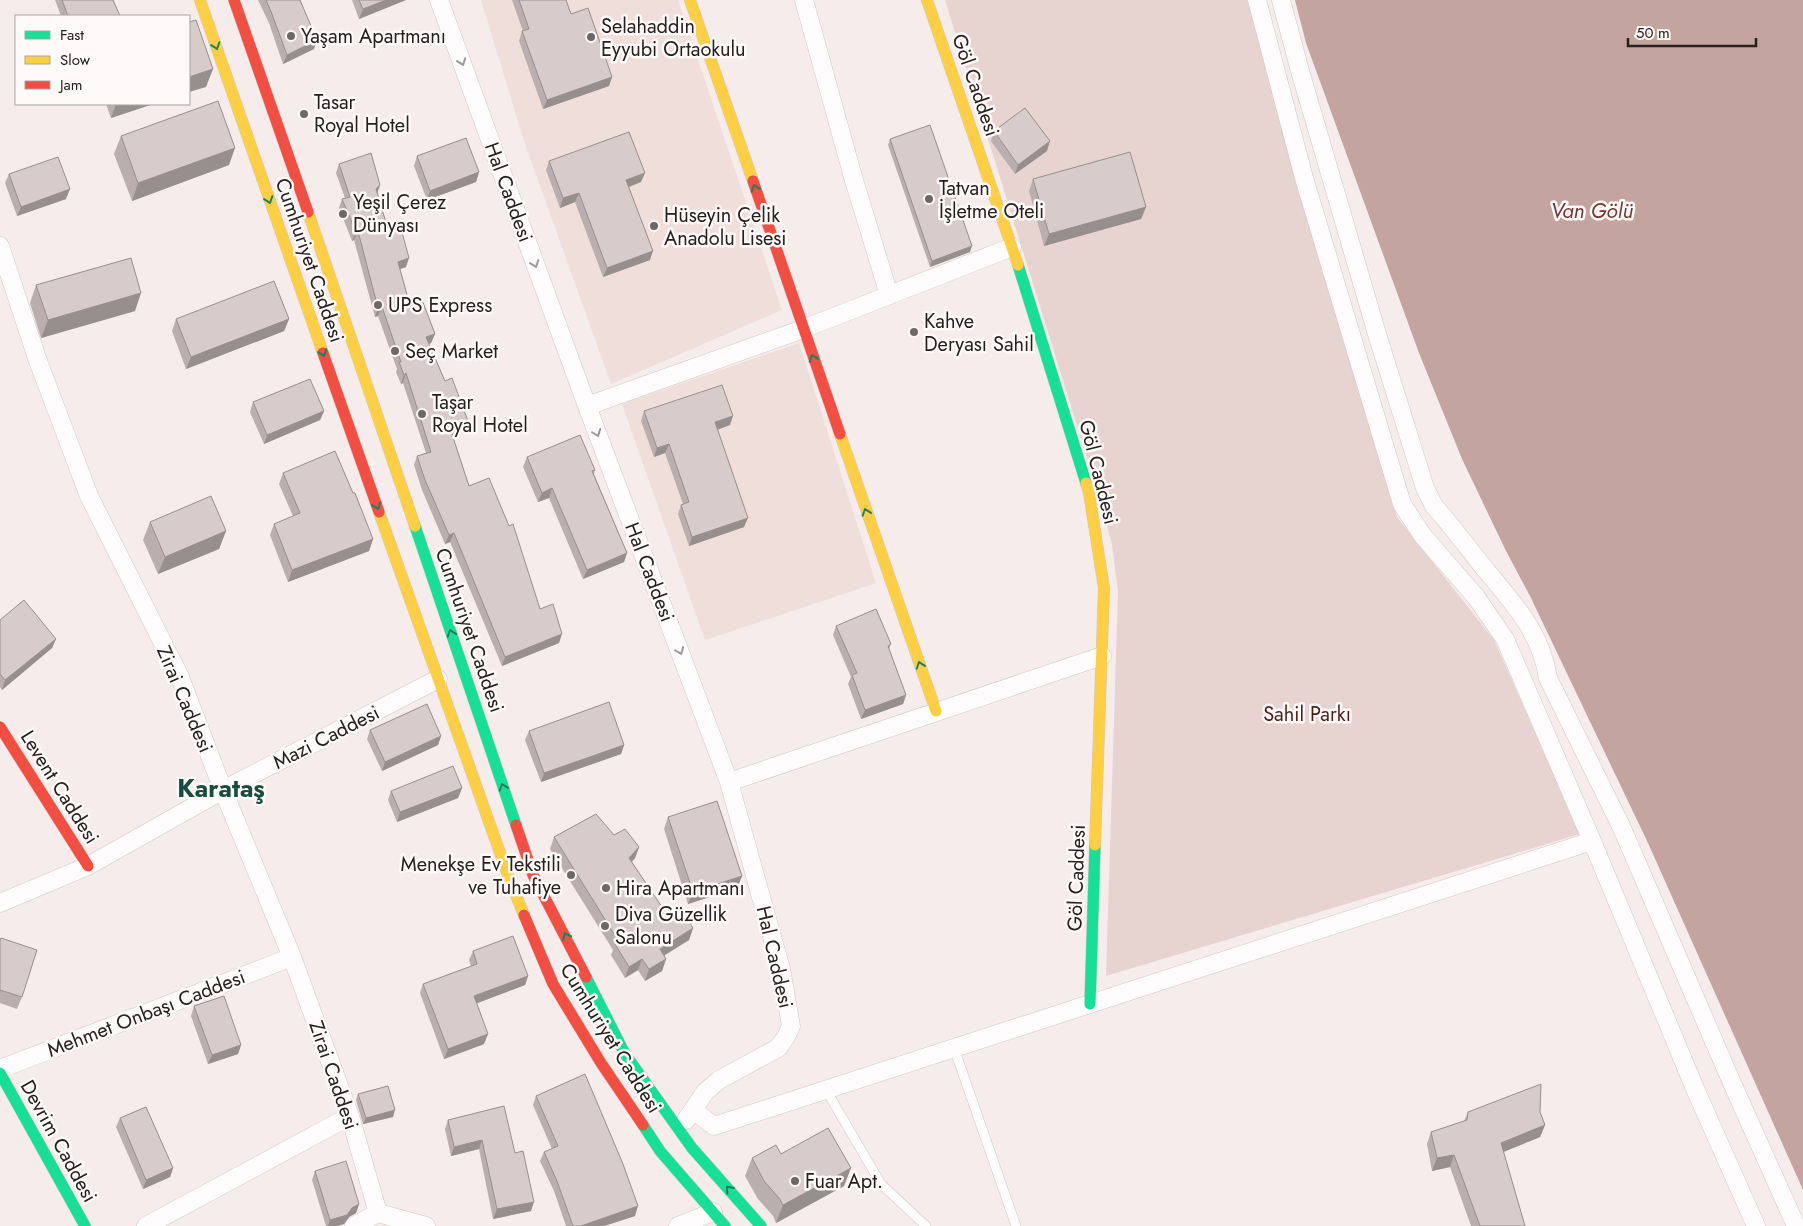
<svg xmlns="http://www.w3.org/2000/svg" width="1803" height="1226" viewBox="0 0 1803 1226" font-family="Jost,sans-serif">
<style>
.built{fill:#f0dedb}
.green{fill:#e7d3d0}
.water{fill:#c4a49f}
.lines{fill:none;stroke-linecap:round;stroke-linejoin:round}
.lane-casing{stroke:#cec7c6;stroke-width:10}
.street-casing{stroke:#cec7c6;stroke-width:19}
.fast-casing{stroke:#cec7c6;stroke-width:12}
.slow-casing{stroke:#cec7c6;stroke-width:12}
.jam-casing{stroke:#cec7c6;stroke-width:12}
.lane{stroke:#fefcfc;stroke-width:9}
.street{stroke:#fefcfc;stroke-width:18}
.fast{stroke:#16e098;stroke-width:11}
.slow{stroke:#ffcf43;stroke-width:11}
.jam{stroke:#f24e42;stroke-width:11}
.wall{fill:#baafae}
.shaded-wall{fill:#978f8d}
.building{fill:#d8ccca;stroke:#978f8d}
.oneway{stroke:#1e805c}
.oneway2{stroke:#9d9999}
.poi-dot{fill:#6e6766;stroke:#fdfaf9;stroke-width:2}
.labels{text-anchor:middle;stroke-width:5;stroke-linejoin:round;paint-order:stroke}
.poi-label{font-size:20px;fill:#26201f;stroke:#fdfaf9;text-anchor:start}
.street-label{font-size:20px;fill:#26201f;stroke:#fdfaf9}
.park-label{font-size:20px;fill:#511b16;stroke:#fdfaf9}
.water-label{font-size:21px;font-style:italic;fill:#733933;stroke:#fdfaf9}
.district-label{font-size:25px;font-weight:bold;fill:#184c3e;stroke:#fdfaf9}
</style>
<rect width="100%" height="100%" fill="#f5eceb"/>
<path class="built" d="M481 0H678L782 310 611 384 524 141Z
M799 343 876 583 705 640 622 404Z"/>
<path class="green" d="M945 0H1247L1397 517 1494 640 1580 834 1106 976 1118 592 1112 544 1100 500Z"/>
<path class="water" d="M1295 0H1803V1190L1648 843 1530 596 1506 551 1462 459 1419 353 1306 43Z"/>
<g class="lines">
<g class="lane-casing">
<path id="lane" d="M954 1048 1016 1226
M826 1090 881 1184 926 1226"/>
</g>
<g class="street-casing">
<path id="street" d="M439 0 587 406 729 782 781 969 791 1026 786 1037 778 1048 719 1080 705 1092 693 1110
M804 0 853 177 889 295
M1257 0 1304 178 1402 504 1423 536 1476 597 1505 639 1592 841 1696 1091 1756 1226
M1281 0 1300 71 1377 334 1425 488 1434 506C1452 526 1468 548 1485 569 1513 603 1541 632 1548 678L1621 826 1732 1083 1796 1226
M0 246 38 361 89 496 179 675 223 790 292 957 350 1116 378 1213
M587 406 803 329 1012 247
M729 782 1102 656
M0 903 88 866 223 790 438 679
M0 1069 292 957
M686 1120 693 1110 714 1126 1592 841
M146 1226 350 1116
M354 1226 378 1213 426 1226
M678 1226 713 1212"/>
</g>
<g class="fast-casing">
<path id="fast" d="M1018 265 1086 483
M415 526 516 825
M586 977 625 1054 692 1148 761 1226
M1090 1004 1095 845
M0 1073 85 1226
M643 1125 660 1151 725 1226"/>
</g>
<g class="slow-casing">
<path id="slow" d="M200 0 323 353
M690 0 753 181
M927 0 1018 265
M308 212 415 526
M840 434 936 711
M1086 483 1089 493 1104 588 1095 845
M379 512 509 878 524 915"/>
</g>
<g class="jam-casing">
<path id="jam" d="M234 0 308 212
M753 181 840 434
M323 353 379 512
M0 727 88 866
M516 825 533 875 586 977
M524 915 553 984 601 1063 643 1125"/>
</g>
<use href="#lane" class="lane"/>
<use href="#street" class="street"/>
<use href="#fast" class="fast"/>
<use href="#slow" class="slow"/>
<use href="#jam" class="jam"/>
</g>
<path class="wall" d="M55 0H113L120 16H61Z
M258 0H300L314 49 283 64 269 23Z
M352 0H406L359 19Z
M512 0H566L571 14 612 77 609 86 543 109 519 41 522 31H523Z
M106 104H153L111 118Z
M994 131 1047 151 1015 174 991 141Z
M121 136 229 165 132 201 114 154Z
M890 139 970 252 930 267 888 145Z
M417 156 479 172 476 182 427 200 414 166Z
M549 161 641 182 629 187 650 260 603 277 575 202 560 208 546 170Z
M339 164 377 193 387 226 406 267 400 269 409 302 435 334 431 343 429 344 465 430 452 435 469 486 540 609 559 643 502 666 450 542 445 544 422 490 414 465 417 456 426 453 403 383 401 384 396 372 397 369 378 316 375 317 354 240 352 241 339 208 342 199 345 198 336 173Z
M9 174 66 199 17 216 5 183Z
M1033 179 1146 207 1141 219 1044 246 1029 191Z
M36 285 135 311 41 338 30 303Z
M176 319H289L284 331 186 369 172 331Z
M253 402 324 411 320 420 264 444 250 412Z
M644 411 730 425 717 430 744 527 689 546 678 514 681 505 683 504 665 453 654 457 641 421Z
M527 457 595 470 594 474 627 553 624 562 583 579 549 498 538 502 523 467Z
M283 473 373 539 369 551 288 582 270 535 274 524 293 516 279 484Z
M150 522 226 531 219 549 158 574 143 540Z
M0 620 56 639 52 648 2 690 0 687Z
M836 626 891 644 889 649 906 695 903 704 861 719 848 684 851 677 833 635Z
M370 730 441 736 438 745 382 771 367 739Z
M529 731 624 745 621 754 541 782 525 740Z
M462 788 458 798 397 822 388 800 391 791Z
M668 817 742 876 737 888 688 904 664 829Z
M614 835 639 847 635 858 632 862 666 913 693 928 689 940 664 956 666 959 662 971 645 981 638 970 625 978 611 955 613 950 550 849 554 837Z
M0 940 22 997 17 1009 0 1003Z
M473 951 528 976 525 985 476 1003 484 1044 444 1059 420 993 423 984 471 966 469 960Z
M194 1006 241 1045 238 1054 208 1064 191 1016Z
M358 1094 393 1117 363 1124 356 1100Z
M536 1096 635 1216 604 1226H566L554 1191 540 1161 544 1152 552 1149 533 1105Z
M1468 1112H1540L1545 1125 1540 1137 1503 1152 1525 1226H1471L1450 1167 1432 1171 1427 1144 1431 1132 1464 1121Z
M120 1118 173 1168 170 1177 143 1189 116 1127Z
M448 1120 515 1153 531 1211 493 1219 479 1149 451 1156 445 1129Z
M781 1154 844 1186 776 1223 773 1216 758 1199 745 1176 752 1158Z
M315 1171 359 1204 356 1213 349 1217 344 1224 337 1226H326L312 1180Z"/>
<path class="shaded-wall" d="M386 0H406L359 19 363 9Z
M317 40 314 49 283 64 287 55Z
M213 69 206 87 189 92V77Z
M612 77 609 86 543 109 547 100Z
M116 104H153L111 118Z
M1050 141 1047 151 1015 174 1018 165Z
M235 148 229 165 132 201 138 183Z
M479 172 476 182 427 200 430 191Z
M645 173 641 182 623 189 626 180Z
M380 185 377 194 376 189Z
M70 189 66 199 17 216 21 207Z
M579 193 575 202 560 208 563 198Z
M1146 207 1141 219 1044 246 1049 234Z
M358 231 354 240 352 241 356 232Z
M972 246 970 252 930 267 932 261Z
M653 251 650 260 603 277 607 268Z
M409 258 406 267 394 271 398 262Z
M141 293 135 311 41 338 48 320Z
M382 307 378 316 375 317 378 308Z
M289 319 284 331 186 369 191 357Z
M435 334 431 343 422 347 426 337Z
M406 373 403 383 401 384 404 375Z
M324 411 320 420 264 444 267 435Z
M733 416 730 425 711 432 715 422Z
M468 421 465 430 447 437 450 428Z
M669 444 665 453 654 457 657 448Z
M552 488 549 498 538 502 542 493Z
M748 518 744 527 689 546 692 537Z
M226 531 219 549 158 574 165 557Z
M454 533 450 542 445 544 449 535Z
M373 539 369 551 288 582 292 570Z
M627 553 624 562 583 579 587 570Z
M562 634 559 643 502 666 505 657Z
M56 639 52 648 2 690 5 680Z
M906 695 903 704 861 719 865 710Z
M441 736 438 745 382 771 385 762Z
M624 745 621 754 541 782 544 773Z
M462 788 458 798 397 822 400 812Z
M639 847 635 858 625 869 629 858Z
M742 876 737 888 688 904 693 892Z
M693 928 689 940 656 960 660 949Z
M642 959 638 970 625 978 629 967Z
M666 959 662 971 645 981 649 969Z
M528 976 525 985 470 1006 474 996Z
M488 1034 484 1044 444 1059 448 1049Z
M241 1045 238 1054 208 1064 212 1055Z
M395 1110 393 1117 363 1124 366 1118Z
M1545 1125 1540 1137 1496 1155 1501 1143Z
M482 1140 479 1149 451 1156 454 1147Z
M1454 1155 1450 1167 1432 1171 1437 1158Z
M173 1168 170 1177 143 1189 146 1180Z
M851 1168 844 1186 776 1223 783 1205Z
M534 1202 531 1211 493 1219 497 1209Z
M359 1204 356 1213 349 1217 344 1224 337 1226H328L330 1220Z
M638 1206 635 1216 604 1226H581Z"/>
<path class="building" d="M62 0H113L120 16H68Z
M266 0H300L317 40 287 55 272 14Z
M359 0H386L363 9Z
M519 0H566L571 14 588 8 612 77 547 100 522 31 529 29Z
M196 20 213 69 189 77V22Z
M218 101 235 148 138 183 121 136Z
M1025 108 1050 141 1018 165 994 131Z
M930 125 972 246 932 261 890 139Z
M629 132 645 173 626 180 653 251 607 268 579 193 563 198 549 161Z
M466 138 479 172 430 191 417 156Z
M1130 152 1146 207 1049 234 1033 179Z
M371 153 380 185 376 189 387 226 399 221 409 258 398 262 409 302 421 297 435 334 426 337 445 381 452 378 468 421 450 428 469 486 489 478 509 526 513 524 540 609 553 604 562 634 505 657 454 533 449 535 425 480 417 456 431 452 406 373 404 375 399 362H401L382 307 378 308 358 231 356 232 342 199 350 197 339 164Z
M58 157 70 189 21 207 9 174Z
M131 258 141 293 48 320 36 285Z
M274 281 289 319 191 357 176 319Z
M310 379 324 411 267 435 253 402Z
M722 385 733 416 715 422 748 518 692 537 681 505 689 502 669 444 657 448 644 411Z
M580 435 595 470 592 471 627 553 587 570 552 488 542 493 527 457Z
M335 451 353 493H355L373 539 292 570 274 524 300 513 283 473Z
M211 496 226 531 165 557 150 522Z
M24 600 56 639 5 680 0 674V620Z
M876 609 891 644 888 646 906 695 865 710 852 675 857 673 836 626Z
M609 702 624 745 544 773 529 731Z
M427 704 441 736 385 762 370 730Z
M453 766 462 788 400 812 391 791Z
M717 801 742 876 693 892 668 817Z
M596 814 614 835 625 829 639 847 629 858 666 913 679 905 693 928 660 949 666 959 649 969 642 959 629 967 615 944 619 942 554 837Z
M513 936 528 976 474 996 488 1034 448 1049 423 984 477 964 473 951Z
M1 938 37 950 22 997 0 990V941Z
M224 996 241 1045 212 1055 194 1006Z
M585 1074 623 1164 638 1206 581 1226H573L557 1181 544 1152 558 1146 536 1096Z
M1541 1084 1540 1112 1545 1125 1501 1143 1525 1226H1480L1454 1155 1437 1158 1431 1132 1467 1120 1468 1112Z
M388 1086 395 1110 366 1118 358 1094Z
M504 1106 515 1153 523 1151 534 1202 497 1209 482 1140 454 1147 448 1120Z
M146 1107 173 1168 146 1180 120 1118Z
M828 1128 851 1168 783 1205 779 1198 764 1181 752 1158 776 1145 781 1154Z
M346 1161 359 1204 352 1208 347 1215 330 1220 315 1171Z"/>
<defs><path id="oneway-chevron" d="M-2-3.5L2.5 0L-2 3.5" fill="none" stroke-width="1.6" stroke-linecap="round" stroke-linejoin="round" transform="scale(1.25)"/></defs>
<g class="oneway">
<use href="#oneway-chevron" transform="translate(216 46) rotate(71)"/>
<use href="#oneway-chevron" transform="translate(755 188) rotate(-109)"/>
<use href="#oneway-chevron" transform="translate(269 200) rotate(71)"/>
<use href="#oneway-chevron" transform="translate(323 353) rotate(71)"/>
<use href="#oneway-chevron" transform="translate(813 358) rotate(-109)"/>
<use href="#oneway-chevron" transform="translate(377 506) rotate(71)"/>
<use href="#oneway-chevron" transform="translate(866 512) rotate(-109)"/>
<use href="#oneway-chevron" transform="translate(451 633) rotate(-109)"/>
<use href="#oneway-chevron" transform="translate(920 665) rotate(-109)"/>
<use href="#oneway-chevron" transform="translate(503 787) rotate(-109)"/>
<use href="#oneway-chevron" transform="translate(566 936) rotate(-117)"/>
<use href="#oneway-chevron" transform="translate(729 1189) rotate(-131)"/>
</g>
<g class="oneway2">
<use href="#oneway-chevron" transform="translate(462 62) rotate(70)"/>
<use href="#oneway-chevron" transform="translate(535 264) rotate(70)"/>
<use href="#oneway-chevron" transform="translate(597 433) rotate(69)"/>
<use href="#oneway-chevron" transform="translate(680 651) rotate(69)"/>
</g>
<g class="poi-dot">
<circle cx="291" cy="36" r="5"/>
<circle cx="591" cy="37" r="5"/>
<circle cx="304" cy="114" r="5"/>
<circle cx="929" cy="199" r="5"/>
<circle cx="343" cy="214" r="5"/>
<circle cx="654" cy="226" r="5"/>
<circle cx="378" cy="305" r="5"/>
<circle cx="914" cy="332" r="5"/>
<circle cx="395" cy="351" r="5"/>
<circle cx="422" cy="414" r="5"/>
<circle cx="571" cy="875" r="5"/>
<circle cx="606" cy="888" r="5"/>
<circle cx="605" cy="926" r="5"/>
<circle cx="795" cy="1181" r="5"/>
</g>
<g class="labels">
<g class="poi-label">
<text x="601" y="33">Selahaddin<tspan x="601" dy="23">Eyyubi Ortaokulu</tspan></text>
<text x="301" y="43">Yaşam Apartmanı</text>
<text x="314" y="109">Tasar<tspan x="314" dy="23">Royal Hotel</tspan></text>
<text x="939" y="195">Tatvan<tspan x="939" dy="23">İşletme Oteli</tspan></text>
<text x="353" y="209">Yeşil Çerez<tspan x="353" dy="23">Dünyası</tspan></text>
<text x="664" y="222">Hüseyin Çelik<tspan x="664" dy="23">Anadolu Lisesi</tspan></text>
<text x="388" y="312">UPS Express</text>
<text x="924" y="328">Kahve<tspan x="924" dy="23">Deryası Sahil</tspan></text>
<text x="405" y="358">Seç Market</text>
<text x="432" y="409">Taşar<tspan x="432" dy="23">Royal Hotel</tspan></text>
<text x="561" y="871" text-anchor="end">Menekşe Ev Tekstili<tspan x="561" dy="23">ve Tuhafiye</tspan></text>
<text x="616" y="895">Hira Apartmanı</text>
<text x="615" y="921">Diva Güzellik<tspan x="615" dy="23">Salonu</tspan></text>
<text x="805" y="1188">Fuar Apt.</text>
</g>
<g class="street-label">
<text transform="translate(976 85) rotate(71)" y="7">Göl Caddesi</text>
<text transform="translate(509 192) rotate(70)" y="7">Hal Caddesi</text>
<text transform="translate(310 260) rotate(71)" y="7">Cumhuriyet Caddesi</text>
<text transform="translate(1099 472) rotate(76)" y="7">Göl Caddesi</text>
<text transform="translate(650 572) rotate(69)" y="7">Hal Caddesi</text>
<text transform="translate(470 630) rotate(71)" y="7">Cumhuriyet Caddesi</text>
<text transform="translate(185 699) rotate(67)" y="7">Zirai Caddesi</text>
<text transform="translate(326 737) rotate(-27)" y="7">Mazi Caddesi</text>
<text transform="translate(60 787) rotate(58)" y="7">Levent Caddesi</text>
<text transform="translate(1076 878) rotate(-88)" y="7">Göl Caddesi</text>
<text transform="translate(775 957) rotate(77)" y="7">Hal Caddesi</text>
<text transform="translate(146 1013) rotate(-21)" y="7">Mehmet Onbaşı Caddesi</text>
<text transform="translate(611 1038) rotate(58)" y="7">Cumhuriyet Caddesi</text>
<text transform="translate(334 1075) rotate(71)" y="7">Zirai Caddesi</text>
<text transform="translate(59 1141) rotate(61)" y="7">Devrim Caddesi</text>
</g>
<g class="park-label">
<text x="1307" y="721">Sahil Parkı</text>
</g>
<g class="water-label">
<text x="1592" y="218">Van Gölü</text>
</g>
<g class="district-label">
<text x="221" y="797">Karataş</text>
</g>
</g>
<rect x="15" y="15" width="175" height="90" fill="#fdfaf9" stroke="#a7a3a2"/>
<rect x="25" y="31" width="25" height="8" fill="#16e098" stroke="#a7a3a2"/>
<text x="60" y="40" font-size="15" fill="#26201f">Fast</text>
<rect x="25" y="56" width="25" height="8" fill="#ffcf43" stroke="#a7a3a2"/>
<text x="60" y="65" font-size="15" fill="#26201f">Slow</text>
<rect x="25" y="81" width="25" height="8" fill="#f24e42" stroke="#a7a3a2"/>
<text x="60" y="90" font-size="15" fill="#26201f">Jam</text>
<path d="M1628 38v8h128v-8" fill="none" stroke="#26201f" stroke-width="2.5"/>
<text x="1636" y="38" font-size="15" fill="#26201f" stroke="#fdfaf9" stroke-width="4" paint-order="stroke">50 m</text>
</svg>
